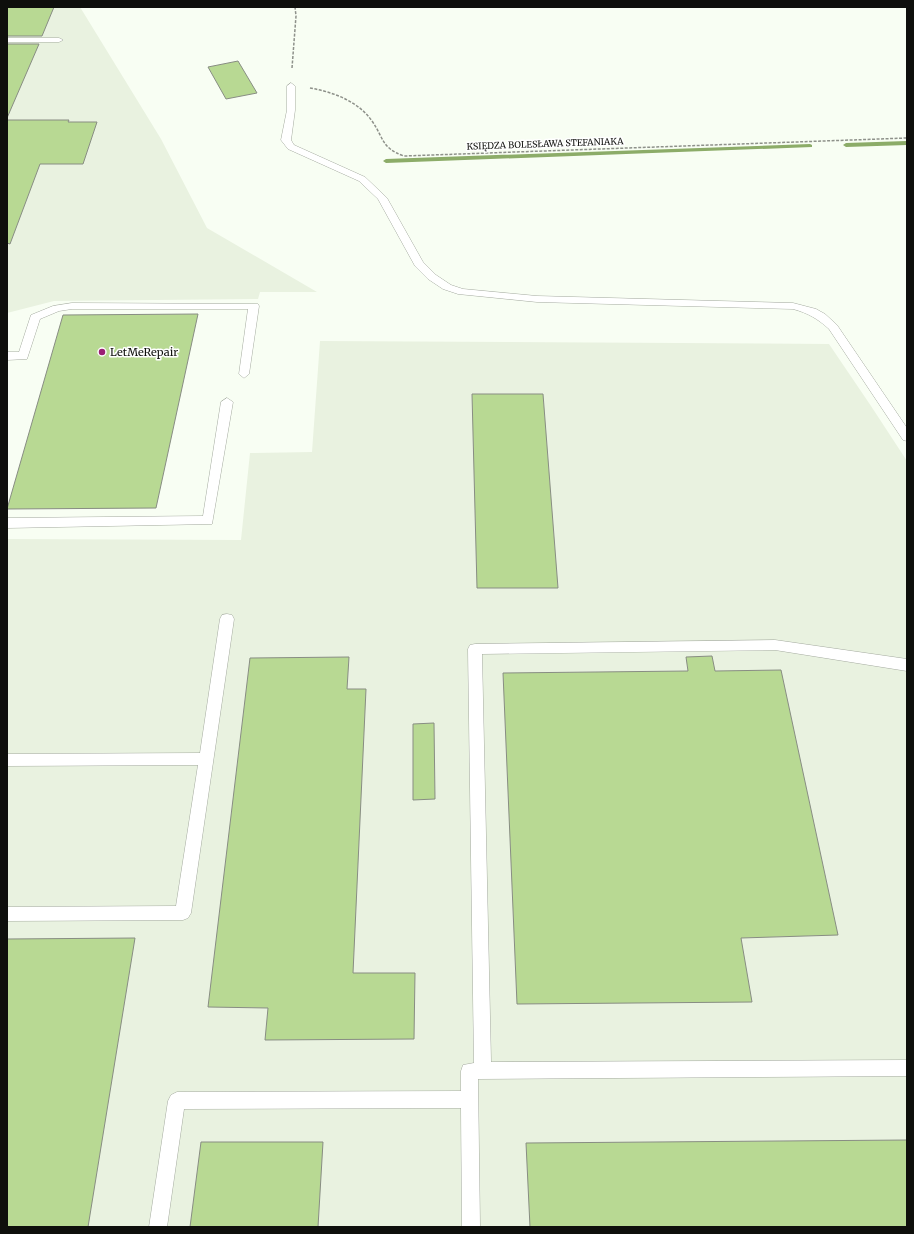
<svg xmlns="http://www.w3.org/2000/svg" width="914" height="1234" viewBox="0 0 914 1234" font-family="Merriweather,serif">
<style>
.built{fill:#e9f2e0}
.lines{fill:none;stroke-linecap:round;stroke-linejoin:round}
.stream{fill:#8cac68;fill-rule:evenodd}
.building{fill:#b8d993;stroke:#888d83}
.service-casing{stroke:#a5aba0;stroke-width:1}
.path{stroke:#8e918a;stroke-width:1.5;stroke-dasharray:3 1.5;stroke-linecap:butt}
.service{fill:#fff;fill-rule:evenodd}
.poi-dot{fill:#9b1e75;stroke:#fff;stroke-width:1.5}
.labels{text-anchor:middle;stroke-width:3;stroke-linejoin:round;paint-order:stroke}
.far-street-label{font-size:9px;fill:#0e0f0c;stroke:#fff}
.poi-label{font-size:11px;fill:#0e0f0c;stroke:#fff;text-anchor:start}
</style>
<rect width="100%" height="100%" fill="#f8fef3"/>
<path class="built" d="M7 7H80L161 139 207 228 317 292H260L258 299 54 301 7 313Z
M320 341 829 344 871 406 907 461V1227H7V539L241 540 250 453 312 452Z"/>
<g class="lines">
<path class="stream" d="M907 141V145L846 147 843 145 846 143Z
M810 144 812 145V147L386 163 383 161 386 159Z"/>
</g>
<path class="building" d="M7 7H54L42 36H7Z
M7 44H39L7 118Z
M238 61 257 93 226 99 208 67Z
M7 120H69L68 122H97L83 164H40L10 244 7 243Z
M198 314 156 508 7 509 63 315Z
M472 394H543L558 588H477Z
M712 656 715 671 781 670 838 935 741 938 752 1002 517 1004 503 673 688 671 686 657Z
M349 657 347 689H366L353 973H415L414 1039 265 1040 268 1008 208 1007 250 658Z
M434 723 435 799 413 800V724Z
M135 938 88 1227H7V939Z
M907 1140V1227H530L526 1143Z
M201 1142H323L318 1227H190Z"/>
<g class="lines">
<g class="service-casing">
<path id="service" d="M7 38H59L63 40 59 42H7Z
M291 83 295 86V110L291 140 294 145 365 177 387 198 423 262 436 275 451 285 463 289 537 296 793 303 816 309 825 314 837 325 907 428V441L903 440 829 329C818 319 808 313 793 309L537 302 458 294 443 289 428 279 415 266 378 199 359 181 288 149 281 140 287 110V86Z
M72 303 258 304 259 306 249 374 244 378 239 374 248 309H72L59 311 40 319 27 359 7 360V352H19L31 315 53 306Z
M227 398 233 402 212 524 7 528V518L203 516 221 402Z
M227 614 232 615 234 619 191 913 188 918 183 920 7 921V907L176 906 198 765 7 766V754L200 753 220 619 222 615Z
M775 640 907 659V671L775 650 482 654 491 1062 907 1060V1076L478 1079 480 1227H462L461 1108 184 1109 167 1227H149L168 1101 171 1095 177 1092 461 1091V1071L463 1065 474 1063 468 649 470 645 475 644Z"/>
</g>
<path class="path" d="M292 68 296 16 295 7
M310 88C333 92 358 101 372 121 384 138 381 148 404 156L907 138"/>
<use href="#service" class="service"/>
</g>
<circle class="poi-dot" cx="102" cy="352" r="4"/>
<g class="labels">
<g class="far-street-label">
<text transform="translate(545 144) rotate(-2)" y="3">KSIĘDZA BOLESŁAWA STEFANIAKA</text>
</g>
<g class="poi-label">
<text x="110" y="356">LetMeRepair</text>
</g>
</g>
<rect width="914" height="1234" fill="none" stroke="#0e0f0c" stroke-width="16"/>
</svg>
